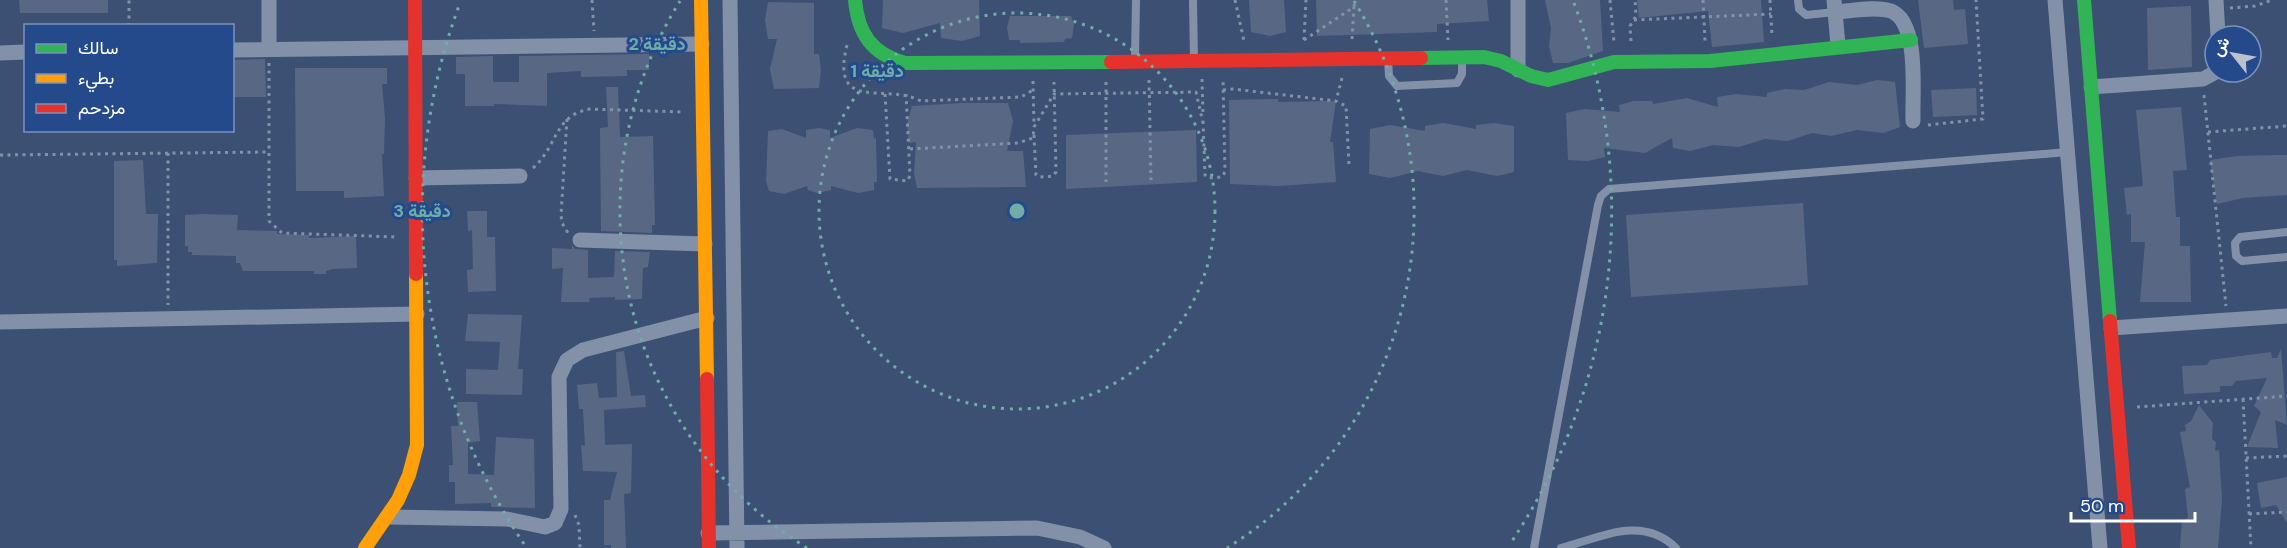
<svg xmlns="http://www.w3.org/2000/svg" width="2287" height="548" viewBox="0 0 2287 548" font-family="'DM Sans',Vazirmatn,sans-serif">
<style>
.building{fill:#586884}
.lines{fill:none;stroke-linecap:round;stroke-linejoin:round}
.path{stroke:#8391a8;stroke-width:3;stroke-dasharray:3 4.5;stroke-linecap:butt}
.lane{stroke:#8391a8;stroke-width:8}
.street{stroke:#8391a8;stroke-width:15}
.fast{stroke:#30b455;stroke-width:14}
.slow{stroke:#ff9f0a;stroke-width:14}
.jam{stroke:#e5322d;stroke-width:14}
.ring{fill:none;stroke:#6fada8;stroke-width:3;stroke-dasharray:3 6}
.centre{fill:#6fada8;stroke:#254a8b;stroke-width:3}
.ring-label{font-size:18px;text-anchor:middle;font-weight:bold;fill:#6fada8;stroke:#254a8b;stroke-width:6;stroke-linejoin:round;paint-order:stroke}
</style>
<rect width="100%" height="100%" fill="#3c5074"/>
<path class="building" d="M19 0H108V13H20Z
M883 0H979L980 36 962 41 941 38 940 23 903 33 882 28Z
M1249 0H1284L1286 32 1270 36 1251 32Z
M1316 0H1487L1489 21 1437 24V32L1317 36Z
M1545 0H1600L1603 51 1568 63H1553L1549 46 1551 28Z
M1637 0H1761L1764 42 1712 47 1708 11 1639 18Z
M1918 0H1953L1954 10 1965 9 1968 44 1924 48Z
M768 2 814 3V54H819L821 70 819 88 774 89 770 69 777 39H768L765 20Z
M2191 6 2192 67 2148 70 2147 8Z
M1010 16H1071L1074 25 1072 38 1065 39 1064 42 1020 43V40H1009L1007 27Z
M649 54V70H627V76L581 77V71L547 73V106L494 104V106H465V74H456V57L493 56V82H519V56Z
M265 59 266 97H232V60Z
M295 68H387V84H382L385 118 384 154H382L384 196 344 198V191H296Z
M1877 80 1895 82 1900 127 1884 133 1857 130 1831 136 1812 133 1788 141 1765 139 1739 147 1713 145 1690 151 1673 148 1672 138 1645 153 1604 148 1605 157 1588 161 1568 160 1566 113 1584 109 1620 112 1619 105 1634 101H1652L1653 104 1687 98 1718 107 1717 97 1736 94 1767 97V93L1785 89 1804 90 1829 82 1857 85Z
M606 87H618L620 137 653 136 655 225H652V233L601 231 600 128 608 127Z
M1976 88 1977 115 1933 117 1931 90Z
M1278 99V102L1336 101 1330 142H1333L1336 182 1279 186 1230 184 1229 100Z
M962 103H1008L1013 121 1007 151H1023L1026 187 917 188 914 173 916 142 909 143 907 124 912 106Z
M2181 107 2187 170 2173 171 2176 217H2180V246H2190L2191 302H2140L2145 242H2131V214L2127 215 2124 188 2143 186 2136 110Z
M1443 123 1476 129V125L1494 123 1514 126V172L1497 176 1467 170 1443 176 1418 171 1390 178 1369 174 1370 129 1390 125 1425 131V126Z
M819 128 830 130V138L857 128 873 130 874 139 876 138 877 182H874V190L858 193 831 186V190L817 193 808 190 807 186 784 194 769 191 766 181 768 131 782 129 806 138V130Z
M1196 130 1197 182 1066 189V135Z
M2277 155H2287V195L2243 198 2217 204 2210 160 2237 156Z
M143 160 146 214H158L157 263 117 266V260H114V161Z
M1803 203 1808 285 1631 297 1626 215Z
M467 211H487V237H495L496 291 468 292 467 270 473 269 472 230 468 231Z
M202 214 238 215 237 230 277 231V234L309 235V238L356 236 357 268 333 269 326 271V274H314V271H243L240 263H236V256L192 255V252H188V246H185V215Z
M572 245 575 249 588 250V278L614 277 615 251 650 252 648 267 643 268 642 299 615 300V297L589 298 590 302H561L563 268 552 269V248L572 249Z
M468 314 522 315 518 369H523L522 395 466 394V369L498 370 500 342 465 341Z
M2281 349 2287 425 2275 420 2278 448 2247 447 2261 412 2254 406 2267 378 2236 381 2232 386H2220V392L2184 394 2182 366 2207 365 2210 360 2271 352 2272 358H2277Z
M624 351 631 396 645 395 646 407 604 410 605 445 632 444 631 493 624 494 626 548H611V545H604V500H610L617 472 583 471 581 445 585 446 583 409H579L577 385 597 383 599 398 617 397 616 352Z
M457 402H477L480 441 468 443V474L494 475 496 437 534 439 535 508 491 507V503L455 504V482H449V465H453L451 426H458Z
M2199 405 2213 423 2212 439 2216 442 2215 451 2219 450 2222 500 2218 548H2180L2182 520 2188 518 2185 489 2190 487 2180 432 2186 431 2185 425 2191 421Z
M2287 477V523L2276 505 2261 508 2257 483Z"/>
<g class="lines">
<path class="path" d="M592 0 594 31
M1235 0 1244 41
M1446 0 1448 40
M1610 0 1614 42
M1703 0 1705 41
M1770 0 1772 36
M2230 8 2255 6 2272 0
M1634 20 1771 14
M129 26V0
M1352 39 1354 7
M1304 40 1354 7 1355 0
M1304 40 1306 0
M1631 41 1630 26 1636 16 1635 0
M847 45C830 114 885 82 921 101L1021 97 1033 90
M269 63V221L282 233 397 237
M1342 78 1336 101 1346 106 1349 165
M1202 79 1203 115
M1149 80 1151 180
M1033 81 1034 126
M1106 82V182
M1223 90 1233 89 1336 101
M885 94 890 179 907 181 910 176 906 94
M2204 95 2226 306
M567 119 561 215 562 223 568 233
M1203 121 1205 175 1208 178 1222 177 1225 172 1223 80
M1928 125 1983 119 1976 0
M2208 132 2287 126
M1034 135 1036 175 1040 177 1053 176 1056 172 1054 82
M910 149 1018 143 1033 138 1034 127 1054 94 1196 92 1203 123
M168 153V305
M0 155 269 152
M533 168C558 146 554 115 590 109L683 112
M2243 399 2251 548
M2137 407 2287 396
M2246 458 2287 456
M2249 514 2287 512
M575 515 579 525 580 548"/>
<path class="lane" d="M1193 0 1194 59
M1798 0 1799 9 1806 15 1835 12
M1135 58 1136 0
M1388 60 1389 76 1397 86 1457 83 1462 74V60
M2287 232 2240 237 2235 243 2236 256 2242 261 2287 257
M1534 548 1598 205 1601 196 1609 189 2068 152
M1561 548C1602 537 1642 515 1676 548"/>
<path class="street" d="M269 0V49
M730 0 737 548
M1518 0V70
M1834 0 1838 45
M2055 0 2100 548
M2216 0 2218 36
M1835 12C1851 11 1876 6 1891 11 1920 22 1912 95 1913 121
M232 50 702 44
M0 53 26 52
M2091 87 2203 79 2216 72
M416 178 520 176
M580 240 705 244
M0 322 417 314
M2111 328 2287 316
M389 517 507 519 545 527 555 523 561 509 559 377 567 360 583 350 707 318
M708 533 1037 528 1080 537 1104 548"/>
<path class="fast" d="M855 0C858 34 872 54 905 63L1111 62
M2084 0 2110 321
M1421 58 1484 57 1501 61 1531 76 1548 80 1614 62 1710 61 1911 40"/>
<path class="slow" d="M701 0 707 379
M365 548 398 500 409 475 417 445 416 274"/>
<path class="jam" d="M415 0 416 274
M1111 62 1421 58
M2110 321 2129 548
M707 379 709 548"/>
</g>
<g class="ring">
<circle cx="1017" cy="211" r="198"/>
<path d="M807 548A397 397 0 0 1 680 1M1354 1A397 397 0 0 1 1227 548"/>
<path d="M524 544A595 595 0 0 1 460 3M1574 3A595 595 0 0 1 1510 544"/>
</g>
<circle cx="1017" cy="211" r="9" class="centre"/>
<g class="ring-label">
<text x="657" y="50">2 دقيقة</text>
<text x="877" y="77">1 دقيقة</text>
<text x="422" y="217">3 دقيقة</text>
</g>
<rect x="24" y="24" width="210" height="108" fill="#254a8b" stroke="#7c92b9" stroke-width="1.5"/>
<rect x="36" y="44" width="30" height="9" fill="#30b455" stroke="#7c92b9" stroke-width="1.5"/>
<text x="78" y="54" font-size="18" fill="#ffffff">سالك</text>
<rect x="36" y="74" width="30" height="9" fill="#ff9f0a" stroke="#7c92b9" stroke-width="1.5"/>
<text x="78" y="84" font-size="18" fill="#ffffff">بطيء</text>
<rect x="36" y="104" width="30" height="9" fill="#e5322d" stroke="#7c92b9" stroke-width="1.5"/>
<text x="78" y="114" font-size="18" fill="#ffffff">مزدحم</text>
<g transform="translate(2233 54) rotate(301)"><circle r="28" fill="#254a8b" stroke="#7c92b9" stroke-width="1.5"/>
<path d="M0-4.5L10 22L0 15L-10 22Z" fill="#bbc2ce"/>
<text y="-9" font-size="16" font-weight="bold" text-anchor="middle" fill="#ffffff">ش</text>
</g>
<path d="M2071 512v9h124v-9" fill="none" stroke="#ffffff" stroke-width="3"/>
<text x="2080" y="512" font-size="18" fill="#ffffff" stroke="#254a8b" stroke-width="4.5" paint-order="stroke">50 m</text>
</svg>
